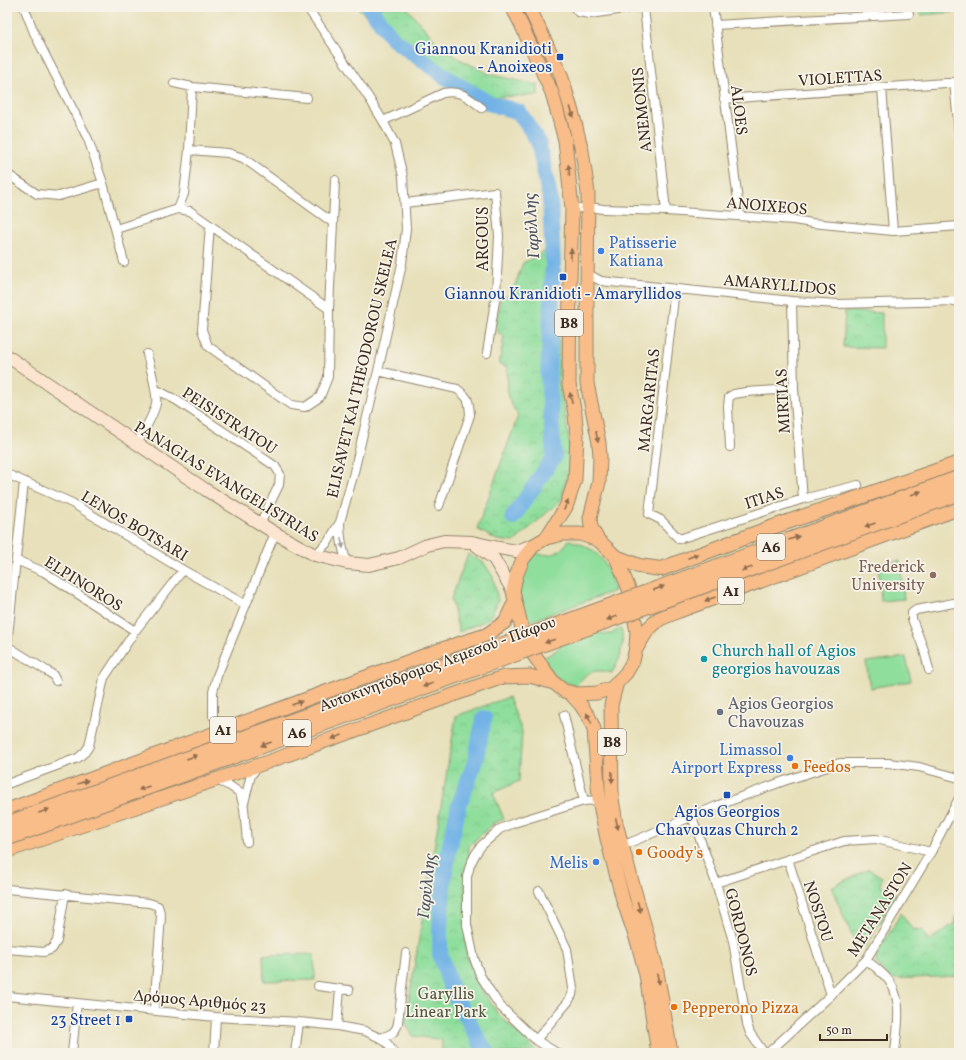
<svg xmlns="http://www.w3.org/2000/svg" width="966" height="1060" viewBox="0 0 966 1060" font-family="Vollkorn,serif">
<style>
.green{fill:#8fde9c;stroke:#65845d}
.park{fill:url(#park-crowns);stroke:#65845d}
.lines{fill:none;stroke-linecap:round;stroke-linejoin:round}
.river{stroke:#72b2e6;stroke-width:16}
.minor-casing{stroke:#91856c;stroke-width:10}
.secondary-casing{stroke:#91856c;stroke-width:14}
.primary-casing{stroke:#91856c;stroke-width:15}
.trunk-casing{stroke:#91856c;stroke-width:16}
.minor{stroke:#fff;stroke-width:8}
.secondary{stroke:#fce5d0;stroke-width:12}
.primary{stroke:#f8bd89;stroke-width:13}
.trunk{stroke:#f8bd89;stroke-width:14}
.motorway-bridge-casing{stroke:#91856c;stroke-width:17;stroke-linecap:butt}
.motorway-bridge{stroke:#f8bd89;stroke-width:15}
.oneway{fill:#906c4e}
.oneway2{fill:#a79f9a}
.transit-dot{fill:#1a4fb4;stroke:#f7f3e8;stroke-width:1.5}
.shop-dot{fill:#3f7fe0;stroke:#f7f3e8;stroke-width:1.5}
.education-dot{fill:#8d6e63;stroke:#f7f3e8;stroke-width:1.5}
.culture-dot{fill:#0f9aa8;stroke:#f7f3e8;stroke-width:1.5}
.worship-dot{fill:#6b7280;stroke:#f7f3e8;stroke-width:1.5}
.food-dot{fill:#e8710a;stroke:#f7f3e8;stroke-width:1.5}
.labels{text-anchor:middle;stroke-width:3.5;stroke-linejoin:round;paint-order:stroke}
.shield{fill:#f7f3e8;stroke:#73665b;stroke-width:1}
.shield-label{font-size:15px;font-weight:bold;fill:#3b2a1e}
.transit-label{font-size:16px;fill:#164399;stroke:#f7f3e8;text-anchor:end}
.street-label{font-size:16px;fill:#3b2a1e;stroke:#f7f3e8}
.shop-label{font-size:16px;fill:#366cbe;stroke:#f7f3e8;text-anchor:end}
.education-label{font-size:16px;fill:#785e54;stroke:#f7f3e8;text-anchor:end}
.culture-label{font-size:16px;fill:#0d838f;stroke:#f7f3e8;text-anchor:start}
.worship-label{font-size:16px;fill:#5b616d;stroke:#f7f3e8;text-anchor:start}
.food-label{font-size:16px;fill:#c56008;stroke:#f7f3e8;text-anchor:start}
.park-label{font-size:16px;fill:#50573e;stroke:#f7f3e8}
.water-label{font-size:17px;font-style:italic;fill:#4c535a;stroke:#f7f3e8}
</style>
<defs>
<pattern id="park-crowns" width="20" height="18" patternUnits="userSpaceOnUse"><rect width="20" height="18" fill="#8fde9c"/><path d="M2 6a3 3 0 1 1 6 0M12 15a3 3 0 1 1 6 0" fill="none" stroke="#7cbf86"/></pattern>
</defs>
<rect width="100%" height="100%" fill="#f7f3e8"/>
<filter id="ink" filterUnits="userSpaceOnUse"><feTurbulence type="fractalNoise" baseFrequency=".025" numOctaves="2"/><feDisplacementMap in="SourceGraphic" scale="8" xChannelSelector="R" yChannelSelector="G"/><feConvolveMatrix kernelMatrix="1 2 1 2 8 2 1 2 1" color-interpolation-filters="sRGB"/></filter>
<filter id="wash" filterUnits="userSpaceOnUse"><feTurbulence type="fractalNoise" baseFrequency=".012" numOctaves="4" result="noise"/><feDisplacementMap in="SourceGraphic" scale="16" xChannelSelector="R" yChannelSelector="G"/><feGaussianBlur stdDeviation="0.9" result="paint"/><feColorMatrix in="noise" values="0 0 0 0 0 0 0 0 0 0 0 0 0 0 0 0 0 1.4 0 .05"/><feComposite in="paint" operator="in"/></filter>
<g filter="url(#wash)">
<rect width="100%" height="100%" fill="#e7e0ba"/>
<path class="green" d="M569 540C587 545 603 554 609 573 612 578 613 585 614 591L526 623 517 584 532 553C551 556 558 556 569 540Z
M900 561 904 599 881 601 878 563Z
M621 628C625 643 620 660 612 673 595 668 586 672 576 686 556 679 554 674 541 659L549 655 558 649 564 642 596 631 604 634H611Z
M906 657 911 681 870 688 866 662Z
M314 954 315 980 264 981 263 955Z"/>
<path class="park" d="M357 7H406L441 47 459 59 492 75 538 85V95L475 98 436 76 396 46Z
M920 7H957L958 12 921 15Z
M555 246 559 307V382L570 445 568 471 562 499 514 542 497 540 477 529 518 416 508 398 507 367 499 364 504 337 498 332 496 324 501 296 511 295 523 263Z
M845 311 882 313V348L843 347Z
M468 554 484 563 493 577 498 601 493 612 487 620 459 632 451 599Z
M509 697 522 732 519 781 493 793 504 819 494 823 469 846V862L465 881 466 951 474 978 498 1014 538 1053H441L442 1040 413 1036 405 1023 456 716Z
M869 869 882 877 880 886 896 894 865 947 854 940 831 887Z
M901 913 912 929 923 930 928 941 954 924 955 917 959 916 958 976 891 979 876 963 877 954Z"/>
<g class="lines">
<path class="river" d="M369 7 393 39 447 78 489 103 519 112 538 141 550 198 553 265 548 375 554 457 513 517
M484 718 475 762 459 805 449 849 444 877 440 925V954L451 988 481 1044 488 1053"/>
</g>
</g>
<g filter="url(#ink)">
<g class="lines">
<g class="minor-casing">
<path id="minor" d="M24 7 35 35 88 139 103 183 124 262
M307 7 369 98 383 121 395 144 403 176 406 229 402 264 378 371 353 476 340 522 328 542 315 555
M574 7 578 12 590 14 638 7
M644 7 666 211
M713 7 740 216
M715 25 909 14
M954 82 959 132
M174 83 192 87 307 98
M882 88 893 231
M724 99 959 82
M383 121 443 93C461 90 468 97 482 108
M189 150 228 153 243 158 332 222
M7 174 37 194 59 196 103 183
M405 203 495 192 499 236 496 294 487 353
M178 209 184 194 189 150 192 87
M572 209 589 207 603 209 666 211 794 220 812 223 893 231 959 226
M210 225 202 330 208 346 291 405 305 407 320 397 328 377 329 309 335 180
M116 229 178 209 190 211 329 309
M588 274 601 281 792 301 837 304 959 301
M675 289 649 514 661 520 679 539 803 499 858 485
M792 301 794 389 803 499
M378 371 457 389C469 398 469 400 470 415L439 506
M155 389 176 400 275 466 280 474 279 485 260 524
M137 444C143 432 153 417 156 404 158 393 150 367 147 354
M730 447 728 406 729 397 734 394 746 392 794 389
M7 474 72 503 183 570 246 605
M24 482 7 646 47 671 53 675 56 681
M340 522C340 538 342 549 347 563
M16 560 44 572 135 631
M929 670 924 650 912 619V613L916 610 959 602
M564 715 584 801
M213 716V692L217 676 275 533
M216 780 230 786 240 793 244 808 247 842
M7 784 78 758 85 752 89 746 104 678 108 672 135 631 183 570
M244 803 251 775 257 768
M692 817 716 883 733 941 747 1024 750 1033 764 1053
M622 846 719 805 784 781 840 763H888L919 767 959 778
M788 859 831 995
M716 883 844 841 876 839 931 852
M7 889 149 903 158 906 161 916 154 1010
M7 949 44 952 52 949 57 941 65 894
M866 960C873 965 879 970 885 976 905 996 897 1028 895 1053
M318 986 340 989 337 1026
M340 989 349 990
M7 996 216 1017 299 1022 337 1026 365 1031 380 1038 387 1043 394 1053
M380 1038C390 1035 396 1033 398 1023L406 953
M536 1040 568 1002 572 995 573 988 567 949 539 891
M72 1053 77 1003
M214 1053 216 1017
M295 1053 299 1022
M557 1053 536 1040 500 1006 490 991 480 975 474 958 467 925V877L470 865 475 855 481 846 500 829 514 823 584 801 599 800
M768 1053 831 995 866 960 931 852 959 798"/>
</g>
<g class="secondary-casing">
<path id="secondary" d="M7 356 206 490 275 533 315 555 347 563 369 565 399 558 427 545 444 541 472 542 499 548 516 551 534 545
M476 545 494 559 513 591"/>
</g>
<g class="primary-casing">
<path id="primary" d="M512 7 520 22 552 93 565 140 572 209 570 280 569 384 575 414 577 436 575 480 566 507 546 538
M529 7 561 75 574 119 582 151 588 193 587 290V383L599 443 600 457 599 482 590 518 591 527 598 540
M563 534H580L598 540 607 548 616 557 629 589 637 632 636 648 633 661 626 673 612 688 597 693 576 694 564 691 554 683 533 654 522 628 515 601 513 591 516 576 523 559 534 545 546 538Z
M617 682 611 705 612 799 616 823 622 846 656 966 671 1053
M569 692 580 704 589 717 594 729 599 800 607 839 623 900 638 944 646 975 658 1053
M7 810 439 650 486 635 505 622 515 601
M7 851 262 764 503 677 530 676 554 683"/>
</g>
<g class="trunk-casing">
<path id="trunk" d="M616 557 639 566 661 569 770 528 959 463
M636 648 647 630 659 619 678 611 959 508"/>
</g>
<use href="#minor" class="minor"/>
<use href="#secondary" class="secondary"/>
<use href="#primary" class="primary"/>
<use href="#trunk" class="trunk"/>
<g class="motorway-bridge-casing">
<path id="motorway-bridge" d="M7 824 583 616 959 478
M7 838 959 493"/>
</g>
<use href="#motorway-bridge" class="motorway-bridge"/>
</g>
<defs><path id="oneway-solid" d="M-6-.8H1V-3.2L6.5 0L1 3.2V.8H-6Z"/></defs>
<g class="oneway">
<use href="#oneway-solid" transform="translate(572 112) rotate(72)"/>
<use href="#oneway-solid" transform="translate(569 170) rotate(-96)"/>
<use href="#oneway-solid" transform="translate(571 254) rotate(-88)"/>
<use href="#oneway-solid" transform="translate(571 398) rotate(-101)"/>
<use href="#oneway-solid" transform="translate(597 437) rotate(79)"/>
<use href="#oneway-solid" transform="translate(916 493) rotate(-20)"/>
<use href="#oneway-solid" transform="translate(566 505) rotate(-67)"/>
<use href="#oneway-solid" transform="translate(870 525) rotate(160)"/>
<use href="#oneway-solid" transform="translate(794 538) rotate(-20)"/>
<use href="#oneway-solid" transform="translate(693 556) rotate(-21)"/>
<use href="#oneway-solid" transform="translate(747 569) rotate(160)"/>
<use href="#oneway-solid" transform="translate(659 588) rotate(-20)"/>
<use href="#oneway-solid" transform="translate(710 599) rotate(160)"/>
<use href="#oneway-solid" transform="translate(612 618) rotate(160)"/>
<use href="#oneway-solid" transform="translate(550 641) rotate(160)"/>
<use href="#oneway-solid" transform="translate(428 685) rotate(160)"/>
<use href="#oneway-solid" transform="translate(297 703) rotate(-20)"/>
<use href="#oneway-solid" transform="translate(589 718) rotate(-117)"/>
<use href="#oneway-solid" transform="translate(337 737) rotate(160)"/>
<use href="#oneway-solid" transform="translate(266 744) rotate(160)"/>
<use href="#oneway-solid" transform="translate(192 757) rotate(-20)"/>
<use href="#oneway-solid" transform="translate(612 777) rotate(89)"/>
<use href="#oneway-solid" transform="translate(83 782) rotate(-20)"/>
<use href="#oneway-solid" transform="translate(144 788) rotate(160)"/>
<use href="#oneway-solid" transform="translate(44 811) rotate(-20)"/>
<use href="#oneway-solid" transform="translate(617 824) rotate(78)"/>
<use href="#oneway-solid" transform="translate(639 907) rotate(74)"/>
<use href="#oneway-solid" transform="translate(658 979) rotate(80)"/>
</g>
<use class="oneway2" href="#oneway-solid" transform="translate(342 543) rotate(79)"/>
</g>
<g class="transit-dot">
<rect x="556" y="53" width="8" height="8" rx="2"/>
<rect x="559" y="273" width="8" height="8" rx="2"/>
<rect x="723" y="791" width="8" height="8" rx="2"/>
<rect x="125" y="1015" width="8" height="8" rx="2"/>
</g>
<g class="shop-dot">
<circle cx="601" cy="251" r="4"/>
<circle cx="790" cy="758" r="4"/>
<circle cx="596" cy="862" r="4"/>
</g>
<circle class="education-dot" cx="933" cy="575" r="4"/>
<circle class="culture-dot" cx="704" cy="659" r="4"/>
<circle class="worship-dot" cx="720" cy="712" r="4"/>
<g class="food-dot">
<circle cx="795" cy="766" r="4"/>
<circle cx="639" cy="852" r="4"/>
<circle cx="674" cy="1007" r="4"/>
</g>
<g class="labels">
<g class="shield">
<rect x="555" y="310" width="28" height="26" rx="3"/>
<rect x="757" y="534" width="28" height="26" rx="3"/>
<rect x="718" y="578" width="26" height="26" rx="3"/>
<rect x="210" y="717" width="26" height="26" rx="3"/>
<rect x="283" y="720" width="28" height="26" rx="3"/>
<rect x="598" y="729" width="28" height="26" rx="3"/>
</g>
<g class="shield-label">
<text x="569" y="328">B8</text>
<text x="771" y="552">A6</text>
<text x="731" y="596">A1</text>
<text x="223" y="735">A1</text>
<text x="297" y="738">A6</text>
<text x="612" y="747">B8</text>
</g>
<g class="transit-label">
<text x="552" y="54">Giannou Kranidioti<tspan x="552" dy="18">- Anoixeos</tspan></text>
<text x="563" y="299" text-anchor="middle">Giannou Kranidioti - Amaryllidos</text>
<text x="727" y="817" text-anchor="middle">Agios Georgios<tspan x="727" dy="18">Chavouzas Church 2</tspan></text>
<text x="121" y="1025">23 Street 1</text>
</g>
<g class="street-label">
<text transform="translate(840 77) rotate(-4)" y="6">VIOLETTAS</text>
<text transform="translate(641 110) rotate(-96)" y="6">ANEMONIS</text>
<text transform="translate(740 110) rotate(83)" y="6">ALOES</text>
<text transform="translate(767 205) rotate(5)" y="6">ANOIXEOS</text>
<text transform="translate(482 239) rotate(-90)" y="6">ARGOUS</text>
<text transform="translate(780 284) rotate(5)" y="6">AMARYLLIDOS</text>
<text transform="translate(361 368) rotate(-77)" y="6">ELISAVET KAI THEODOROU SKELEA</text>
<text transform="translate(648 400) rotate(-84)" y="6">MARGARITAS</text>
<text transform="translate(782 401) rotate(-93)" y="6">MIRTIAS</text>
<text transform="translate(230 420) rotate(33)" y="6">PEISISTRATOU</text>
<text transform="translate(227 481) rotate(32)" y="6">PANAGIAS EVANGELISTRIAS</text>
<text transform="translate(764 497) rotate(-18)" y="6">ITIAS</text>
<text transform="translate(135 525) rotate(31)" y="6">LENOS BOTSARI</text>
<text transform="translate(84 583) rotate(32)" y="6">ELPINOROS</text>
<text transform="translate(437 663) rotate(-20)" y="6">Αυτοκινητόδρομος Λεμεσού - Πάφου</text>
<text transform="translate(879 909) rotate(-58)" y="6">METANASTON</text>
<text transform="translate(819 911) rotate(72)" y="6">NOSTOU</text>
<text transform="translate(742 932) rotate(76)" y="6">GORDONOS</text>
<text transform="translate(200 1000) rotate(5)" y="6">Δρόμος Αριθμός 23</text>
</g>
<g class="shop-label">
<text x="609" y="248" text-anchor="start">Patisserie<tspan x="609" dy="18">Katiana</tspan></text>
<text x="782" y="755">Limassol<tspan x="782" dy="18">Airport Express</tspan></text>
<text x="588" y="868">Melis</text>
</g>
<g class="education-label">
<text x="925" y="572">Frederick<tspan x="925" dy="18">University</tspan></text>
</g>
<g class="culture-label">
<text x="712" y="656">Church hall of Agios<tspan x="712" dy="18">georgios havouzas</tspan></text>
</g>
<g class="worship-label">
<text x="728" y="709">Agios Georgios<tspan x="728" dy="18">Chavouzas</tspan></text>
</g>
<g class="food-label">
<text x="803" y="772">Feedos</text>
<text x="647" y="858">Goody's</text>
<text x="682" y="1013">Pepperono Pizza</text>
</g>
<g class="park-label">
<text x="446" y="999">Garyllis<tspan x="446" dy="18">Linear Park</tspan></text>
</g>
<g class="water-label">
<text transform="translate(531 226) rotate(-94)" y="6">Γαρύλλης</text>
<text transform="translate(426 886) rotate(-84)" y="6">Γαρύλλης</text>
</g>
</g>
<rect width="966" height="1060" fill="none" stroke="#f7f3e8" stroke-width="24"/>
<path d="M820 1034v6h67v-6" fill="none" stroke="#3b2a1e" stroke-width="2"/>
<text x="826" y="1034" font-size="12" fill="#3b2a1e" stroke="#f7f3e8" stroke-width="3" paint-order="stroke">50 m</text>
</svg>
